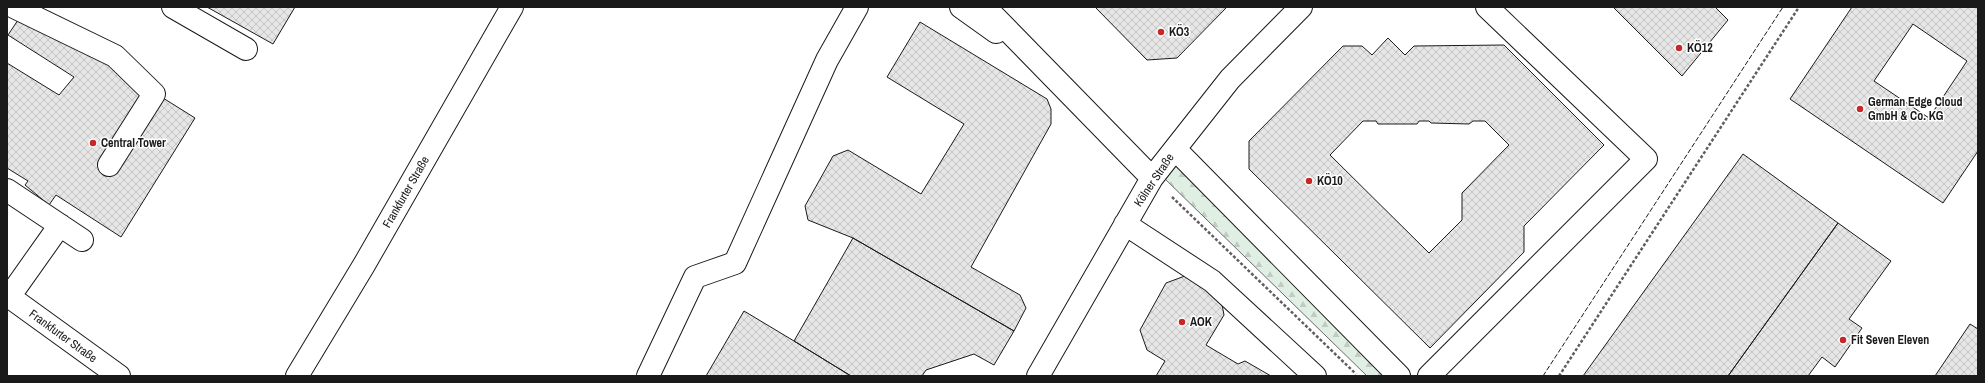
<svg xmlns="http://www.w3.org/2000/svg" width="1985" height="383" viewBox="0 0 1985 383" font-family="'Archivo Narrow',sans-serif">
<style>
.forest{fill:url(#forest-firs);stroke:#6a6a6a}
.building{fill:url(#building-cross-hatch);stroke:#1a1a1a;fill-rule:evenodd}
.lines{fill:none;stroke-linecap:round;stroke-linejoin:round}
.minor-casing{stroke:#1a1a1a;stroke-width:24}
.path{stroke:#5f5f5f;stroke-width:2.5;stroke-dasharray:3 2;stroke-linecap:butt}
.minor{stroke:#fff;stroke-width:22}
.fence{stroke:#1a1a1a;stroke-width:1;stroke-dasharray:5 2;stroke-linecap:butt}
.poi-dot{fill:#c62828;stroke:#fff;stroke-width:1.5}
.labels{text-anchor:middle;stroke-width:3;stroke-linejoin:round;paint-order:stroke}
.poi-label{font-size:12px;font-weight:bold;fill:#1a1a1a;stroke:#fff;text-anchor:start}
.street-label{font-size:12px;fill:#1a1a1a;stroke:#fff}
</style>
<defs>
<pattern id="forest-firs" width="22" height="20" patternUnits="userSpaceOnUse"><rect width="22" height="20" fill="#e0efe3"/><path d="M5 1l3.5 6h-7zM16 11l3.5 6h-7z" fill="#c0ccc2"/></pattern>
<pattern id="building-cross-hatch" width="8" height="8" patternUnits="userSpaceOnUse"><rect width="8" height="8" fill="#e6e6e6"/><path d="M0 0l8 8M0 8l8-8" fill="none" stroke="#c5c5c5"/></pattern>
</defs>
<rect width="100%" height="100%" fill="#fff"/>
<path class="forest" d="M1175 165 1388 376H1367L1164 178Z"/>
<path class="building" d="M207 7H295L273 44Z
M1095 7H1227L1177 58 1147 60Z
M1613 7H1715L1728 20 1682 76Z
M1852 7H1978V151L1943 203 1790 99ZM1913 24 1967 61 1929 118 1874 81Z
M24 11 195 118 121 237 56 195 49 205 25 185 28 181 7 168V63L59 95 74 77 8 35Z
M920 22 1047 99 1051 109V124L971 267 1020 295 1026 308 1014 331 853 238 808 220 805 206 833 156 848 150 921 194 964 124 887 77Z
M1388 38 1405 55 1414 46 1504 45 1604 145 1524 226V252L1430 348 1249 169V141L1343 46H1362L1372 55ZM1363 121H1376L1378 124H1417L1419 121H1429L1431 123 1469 124 1473 121H1485L1509 145 1462 193V220L1429 253 1330 155Z
M1743 154 1838 223 1728 376H1583Z
M1838 223 1891 261 1849 319 1862 328 1835 367 1822 357 1808 376H1728Z
M853 238 1014 331 994 365 974 354 926 370 922 376H851L794 341Z
M1185 276 1220 294 1224 315 1206 345 1238 364 1245 361 1271 376H1156L1165 361 1147 350 1140 330 1166 283Z
M744 311 794 341 851 376H706Z
M1970 324 1978 329V376H1935Z"/>
<g class="lines">
<g class="minor-casing">
<path id="minor" d="M14 7 115 56 154 94 109 165
M173 7 246 49
M961 7 996 32
M985 7 1152 178
M1175 149 1399 376
M7 190 82 240
M1125 224 1212 281 1315 376
M7 295 119 376
M9 297 60 225
M297 376 364 265 512 7
M648 376 695 277 735 263 827 60 857 7
M1038 376 1152 178 1230 79 1301 7
M1429 376 1646 159 1487 7"/>
</g>
<path class="path" d="M1172 197 1356 374
M1559 376 1799 7"/>
<use href="#minor" class="minor"/>
<path class="fence" d="M1543 376 1783 7"/>
</g>
<g class="poi-dot">
<circle cx="1161" cy="32" r="4"/>
<circle cx="1679" cy="48" r="4"/>
<circle cx="1860" cy="109" r="4"/>
<circle cx="93" cy="143" r="4"/>
<circle cx="1309" cy="181" r="4"/>
<circle cx="1182" cy="322" r="4"/>
<circle cx="1843" cy="340" r="4"/>
</g>
<g class="labels">
<g class="poi-label">
<text x="1169" y="36">KÖ3</text>
<text x="1687" y="52">KÖ12</text>
<text x="1868" y="106">German Edge Cloud<tspan x="1868" dy="14">GmbH &amp; Co. KG</tspan></text>
<text x="101" y="147">Central Tower</text>
<text x="1317" y="185">KÖ10</text>
<text x="1190" y="326">AOK</text>
<text x="1851" y="344">Fit Seven Eleven</text>
</g>
<g class="street-label">
<text transform="translate(1154 180) rotate(-56)" y="4">Kölner Straße</text>
<text transform="translate(406 192) rotate(-60)" y="4">Frankfurter Straße</text>
<text transform="translate(63 336) rotate(36)" y="4">Frankfurter Straße</text>
</g>
</g>
<rect width="1985" height="383" fill="none" stroke="#1a1a1a" stroke-width="16"/>
</svg>
